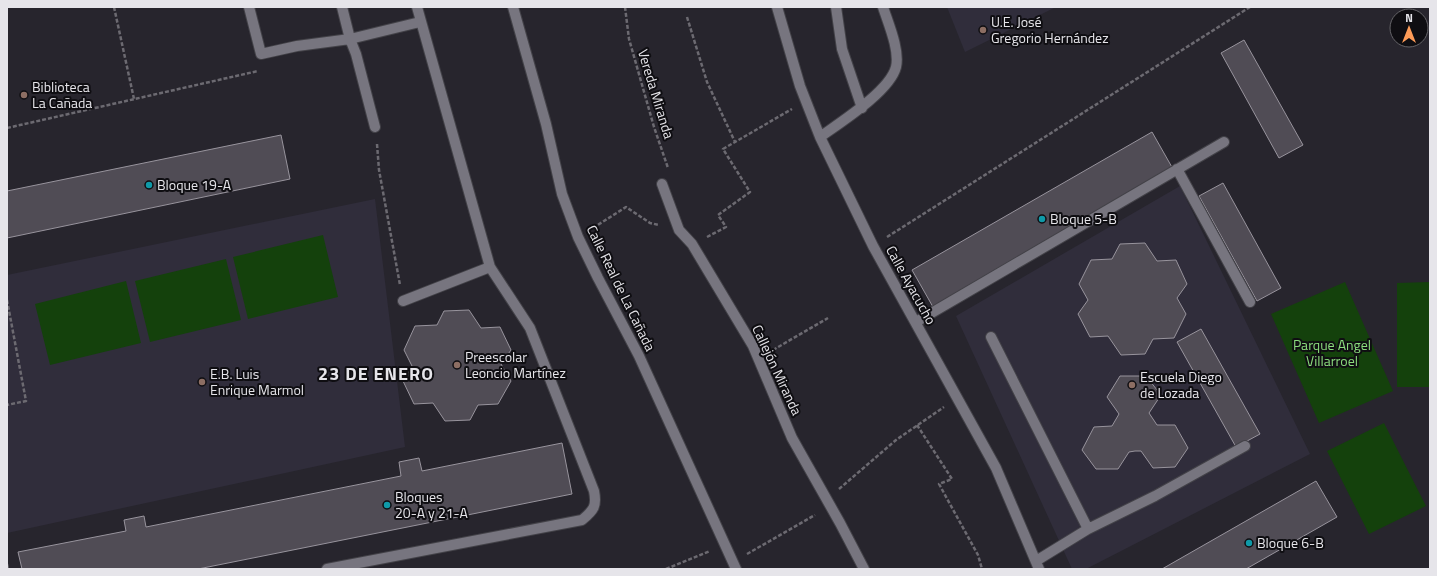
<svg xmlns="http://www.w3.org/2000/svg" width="1437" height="576" viewBox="0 0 1437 576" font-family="'Titillium Web',sans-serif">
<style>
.built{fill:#302d3b}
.green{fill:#14410c}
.building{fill:#504c55;stroke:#98949d}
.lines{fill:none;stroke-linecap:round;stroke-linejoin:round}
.minor-casing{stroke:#434248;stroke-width:12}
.path{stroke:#6c6a71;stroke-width:2.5;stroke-dasharray:4 2;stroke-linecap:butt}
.minor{stroke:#77757f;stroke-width:10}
.education-dot{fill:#8d6e63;stroke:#0f0e12;stroke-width:1.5}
.culture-dot{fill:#0f9aa8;stroke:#0f0e12;stroke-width:1.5}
.labels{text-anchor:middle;stroke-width:4;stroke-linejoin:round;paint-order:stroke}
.poi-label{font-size:14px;fill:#e6e5ea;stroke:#0f0e12;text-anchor:start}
.street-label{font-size:14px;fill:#e6e5ea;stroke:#0f0e12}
.park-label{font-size:14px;fill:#8bdc7d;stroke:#0f0e12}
.district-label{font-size:18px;font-weight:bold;letter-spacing:1px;fill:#e6e5ea;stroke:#0f0e12}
</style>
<rect width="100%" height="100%" fill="#27252d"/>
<path class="built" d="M947 7H1056L965 52Z
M1180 186 1310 454 1086 569H1072L956 316Z
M375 199 405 447 7 533V275Z"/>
<path class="green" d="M323 235 338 297 248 319 233 257Z
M226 259 241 320 150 342 135 281Z
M126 281 141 343 50 365 35 304Z
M1345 282 1393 391 1319 423 1271 314Z
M1430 282V387H1397V283Z
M1384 423 1426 506 1369 534 1327 451Z"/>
<path class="building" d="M1244 40 1303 145 1279 158 1221 53Z
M1152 132 1173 169 933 307 912 270Z
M281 135 290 179 7 238V191Z
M1223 183 1281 288 1257 301 1199 196Z
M1145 243 1157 261 1176 260 1187 284 1177 298 1186 314 1174 338 1153 339 1145 354 1121 355 1108 336 1090 337 1078 314 1088 300 1079 284 1091 260 1112 259 1120 244Z
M469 310 481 328 500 327 511 350 501 364 511 381 498 404 478 405 470 420 445 421 433 403 414 404 403 381 412 366 404 350 415 326 437 325 444 311Z
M1201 329 1260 434 1236 447 1177 342Z
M1120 376H1146L1161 395 1149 413 1157 425H1175L1188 448 1175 467 1153 468 1141 451H1135L1129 452 1118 469H1096L1082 450 1094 427 1112 426 1119 414 1107 397Z
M562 443 572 494 198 569H22L18 552 126 531 124 520 144 516 146 527 401 476 399 462 419 458 422 471Z
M1316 481 1337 517 1246 569H1162Z"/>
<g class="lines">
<g class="minor-casing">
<path id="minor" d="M249 7 261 54 297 46 350 39 420 22
M342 7 350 39 356 54 375 127
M513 7 546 124 562 194 578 237 598 278 639 356 736 569
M777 7 800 86 820 137 873 246 996 468 1039 569
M836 7 842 49 862 108
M820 137C841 122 890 91 896 67 900 50 888 23 883 7
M1177 169 1250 302
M662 184 679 230 692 244 753 346 792 438 840 523 864 569
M403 301 490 267
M916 322 1224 142
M991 337 1088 529
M1036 561 1088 529 1155 496 1245 446
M327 569 582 520C594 510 597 506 594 491L530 328 490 267 417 7"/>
</g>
<path class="path" d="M114 7 134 99
M625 7 629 39 654 127 668 168
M687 17 707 82 735 142
M7 128 258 71
M377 144 379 170 400 285
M593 228 626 207 650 223 659 225
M707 237 726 227 718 215 750 192 723 149 792 109
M887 237 1250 7
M7 300 26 401 7 405
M773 350 828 318
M917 425 952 479 939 484 978 555 982 569
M839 489 896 440 944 407
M747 554 815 515
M7 564 8 569
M666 569 710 551"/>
<use href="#minor" class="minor"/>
</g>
<g class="education-dot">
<circle cx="983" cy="30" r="4"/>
<circle cx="24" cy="95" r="4"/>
<circle cx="457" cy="365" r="4"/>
<circle cx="202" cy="382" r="4"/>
<circle cx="1132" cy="385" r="4"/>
</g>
<g class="culture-dot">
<circle cx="149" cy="185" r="4"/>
<circle cx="1042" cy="219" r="4"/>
<circle cx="387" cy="505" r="4"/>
<circle cx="1249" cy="543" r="4"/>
</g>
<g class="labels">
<g class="poi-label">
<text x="991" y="27">U.E. José<tspan x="991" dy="16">Gregorio Hernández</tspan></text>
<text x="32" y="92">Biblioteca<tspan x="32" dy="16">La Cañada</tspan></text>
<text x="157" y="190">Bloque 19-A</text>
<text x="1050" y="224">Bloque 5-B</text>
<text x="465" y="362">Preescolar<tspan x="465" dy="16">Leoncio Martínez</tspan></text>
<text x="210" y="379">E.B. Luis<tspan x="210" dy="16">Enrique Marmol</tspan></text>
<text x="1140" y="382">Escuela Diego<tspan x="1140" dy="16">de Lozada</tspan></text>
<text x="395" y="502">Bloques<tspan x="395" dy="16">20-A y 21-A</tspan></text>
<text x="1257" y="548">Bloque 6-B</text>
</g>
<g class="street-label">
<text transform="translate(656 94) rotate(73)" y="5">Vereda Miranda</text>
<text transform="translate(911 285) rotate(61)" y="5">Calle Ayacucho</text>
<text transform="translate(621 288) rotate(64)" y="5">Calle Real de La Cañada</text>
<text transform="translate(777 370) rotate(65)" y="5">Callejón Miranda</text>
</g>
<g class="park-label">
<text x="1332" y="350">Parque Angel<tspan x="1332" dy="16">Villarroel</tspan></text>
</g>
<g class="district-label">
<text x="376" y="380">23 DE ENERO</text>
</g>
</g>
<rect width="1437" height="576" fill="none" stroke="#e6e5ea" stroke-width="16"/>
<g transform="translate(1409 28)"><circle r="19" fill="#0f0e12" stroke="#656468"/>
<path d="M0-3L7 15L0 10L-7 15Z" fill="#fe9c58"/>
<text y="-6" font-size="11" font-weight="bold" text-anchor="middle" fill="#e6e5ea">N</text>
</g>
</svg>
